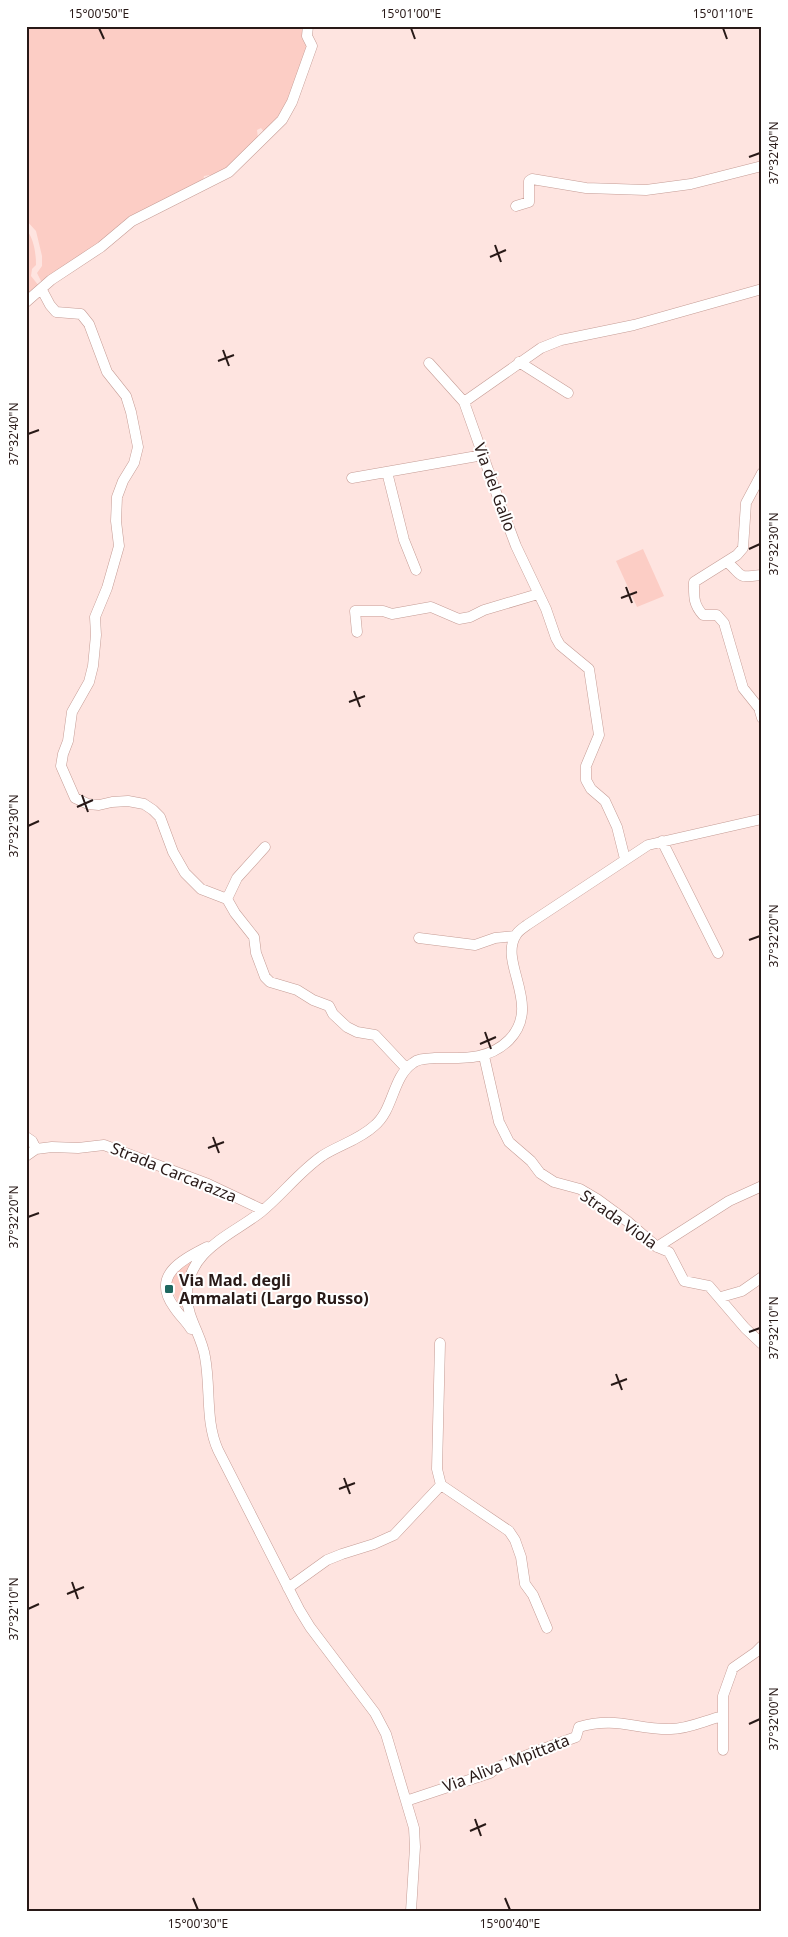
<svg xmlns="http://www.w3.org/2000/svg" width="788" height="1937" viewBox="0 0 788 1937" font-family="'Noto Sans',sans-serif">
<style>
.green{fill:#fccdc5}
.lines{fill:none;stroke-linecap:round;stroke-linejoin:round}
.minor-casing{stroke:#c59c95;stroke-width:11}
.minor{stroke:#fff;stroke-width:10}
.ticks{fill:none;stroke:#281917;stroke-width:2}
.poi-dot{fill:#1e675f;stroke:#fff;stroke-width:2}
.labels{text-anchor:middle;stroke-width:4;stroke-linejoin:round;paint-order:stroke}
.street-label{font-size:16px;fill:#281917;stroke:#fff}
.poi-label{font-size:16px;font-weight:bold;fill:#281917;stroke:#fff;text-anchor:start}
.neatline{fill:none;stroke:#281917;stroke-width:2}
.ticks-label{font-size:12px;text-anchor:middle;fill:#281917}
</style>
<rect width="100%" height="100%" fill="#fee4e0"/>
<path class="green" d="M26 26H304L308 44 287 105 265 133 261 128 257 130 258 138 227 170 211 178 210 175 204 176 203 181 99 245 42 283 37 273 42 266V256L36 231 26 220Z
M26 229C34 239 36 253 36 265L32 269 31 276 39 286 26 298Z
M643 549 664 596 637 607 616 561Z
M192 1259 194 1260 183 1306 180 1307 170 1285 175 1272Z"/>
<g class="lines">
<g class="minor-casing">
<path id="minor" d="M516 206 529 202V181L532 179 586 188 646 190 691 184 762 166
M42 290 50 305 56 312 81 314 89 324 107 372 126 396 131 412 138 447 134 463 123 481 117 497 116 521 119 546 107 588 95 617 96 635 93 666 89 682 72 712 68 741 63 754 61 766 75 798 88 804 99 805 112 802 128 801 144 804 153 810 160 817 173 852 185 873 201 889 227 899 235 913 254 937 256 953 265 977 270 982 297 990 313 1000 329 1006 333 1014 347 1027 357 1032 375 1035 406 1068
M26 302 51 280 101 247 132 221 229 172 282 120 292 102 312 46 307 36 308 26
M519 362 568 393
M429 363 464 402
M387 472 404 540 416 570
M762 473 746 503 743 548 737 555 694 582C694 596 693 604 703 615H717L724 623 743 688 759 708 762 718
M352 478 483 455
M727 562C745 577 735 578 762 575
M357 632 355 611H383L392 614 431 607 459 619 470 617 484 610 538 594
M662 841 718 953
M625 859 617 827 605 801 591 789 586 780V766L599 735 589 669 560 645 556 638 546 609 516 546 502 509 464 402 541 348 561 340 634 325 762 289
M227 899 237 878 265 847
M419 938 475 945 495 938 515 936
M484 1056 499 1122 509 1142 531 1161 540 1173 554 1182 580 1189 597 1199 627 1221 657 1247 669 1252 684 1281 709 1286 745 1328 762 1344
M26 1137 32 1141 36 1149
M26 1156 36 1149 52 1147 78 1148 104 1145 208 1184 263 1210
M657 1247 729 1201 762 1186
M721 1297 742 1291 762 1277
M191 1329C186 1321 179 1315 174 1307 151 1275 182 1260 207 1247
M440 1343 437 1469 441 1485 509 1531 515 1540 521 1557 525 1584 533 1595 547 1628
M288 1588 327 1560 342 1554 374 1544 394 1535 441 1485
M723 1716V1750
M406 1801 490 1773 498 1767 532 1753 576 1737 579 1727C617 1716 636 1730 671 1729 688 1729 706 1720 723 1716V1696L733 1668 756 1652 762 1646
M411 1911 415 1847 414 1828 386 1734 375 1713 310 1627 299 1609 218 1450C205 1421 211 1389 205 1357 202 1336 187 1318 187 1296 187 1281 193 1266 203 1255 219 1237 242 1227 261 1212 282 1195 299 1172 322 1156 339 1145 359 1140 374 1126 394 1110 392 1077 413 1063 419 1058 427 1059 435 1058 461 1058 488 1061 509 1040 543 1005 498 963 516 935 518 931 523 928 527 925L648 845 762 819"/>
</g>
<use href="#minor" class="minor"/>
</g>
<path class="ticks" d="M99 28 104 39M411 28 415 39M723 28 727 39M749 157 760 153M495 245 501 262M490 257 506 250M223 350 229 366M218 361 234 355M28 434 39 430M749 549 760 544M626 587 632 603M621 598 637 592M354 691 360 707M349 702 365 696M82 795 88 812M77 807 93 800M28 826 39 821M749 940 760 936M485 1032 491 1049M480 1044 496 1037M213 1137 219 1153M208 1148 224 1142M28 1217 39 1213M749 1332 760 1328M616 1374 622 1390M611 1385 627 1379M344 1478 350 1494M339 1489 355 1483M72 1582 78 1599M67 1594 84 1587M28 1609 39 1604M749 1724 760 1719M475 1819 481 1836M470 1831 486 1824M193 1898 198 1910M505 1898 510 1910"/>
<rect class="poi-dot" x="164" y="1284" width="10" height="10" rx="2.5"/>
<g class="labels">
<g class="street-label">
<text transform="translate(495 487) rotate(70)" y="6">Via del Gallo</text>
<text transform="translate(174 1172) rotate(22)" y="6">Strada Carcarazza</text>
<text transform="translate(619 1219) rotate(35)" y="6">Strada Viola</text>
<text transform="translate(506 1763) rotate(-21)" y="6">Via Aliva 'Mpittata</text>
</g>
<g class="poi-label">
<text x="179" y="1286">Via Mad. degli<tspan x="179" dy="18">Ammalati (Largo Russo)</tspan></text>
</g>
</g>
<rect width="788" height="1937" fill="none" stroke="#ffffff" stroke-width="55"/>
<rect x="28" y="28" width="732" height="1882" class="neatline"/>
<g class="ticks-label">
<text x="99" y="18">15°00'50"E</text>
<text x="411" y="18">15°01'00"E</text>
<text x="723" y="18">15°01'10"E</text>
<text transform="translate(774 153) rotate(-90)" y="4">37°32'40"N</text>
<text transform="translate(14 434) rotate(-90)" y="4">37°32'40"N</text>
<text transform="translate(774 544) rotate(-90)" y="4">37°32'30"N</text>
<text transform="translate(14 826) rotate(-90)" y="4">37°32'30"N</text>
<text transform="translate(774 936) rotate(-90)" y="4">37°32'20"N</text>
<text transform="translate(14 1217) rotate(-90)" y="4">37°32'20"N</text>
<text transform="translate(774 1328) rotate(-90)" y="4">37°32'10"N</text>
<text transform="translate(14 1609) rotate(-90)" y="4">37°32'10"N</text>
<text transform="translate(774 1719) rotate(-90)" y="4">37°32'00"N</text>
<text x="198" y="1928">15°00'30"E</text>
<text x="510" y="1928">15°00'40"E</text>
</g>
</svg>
